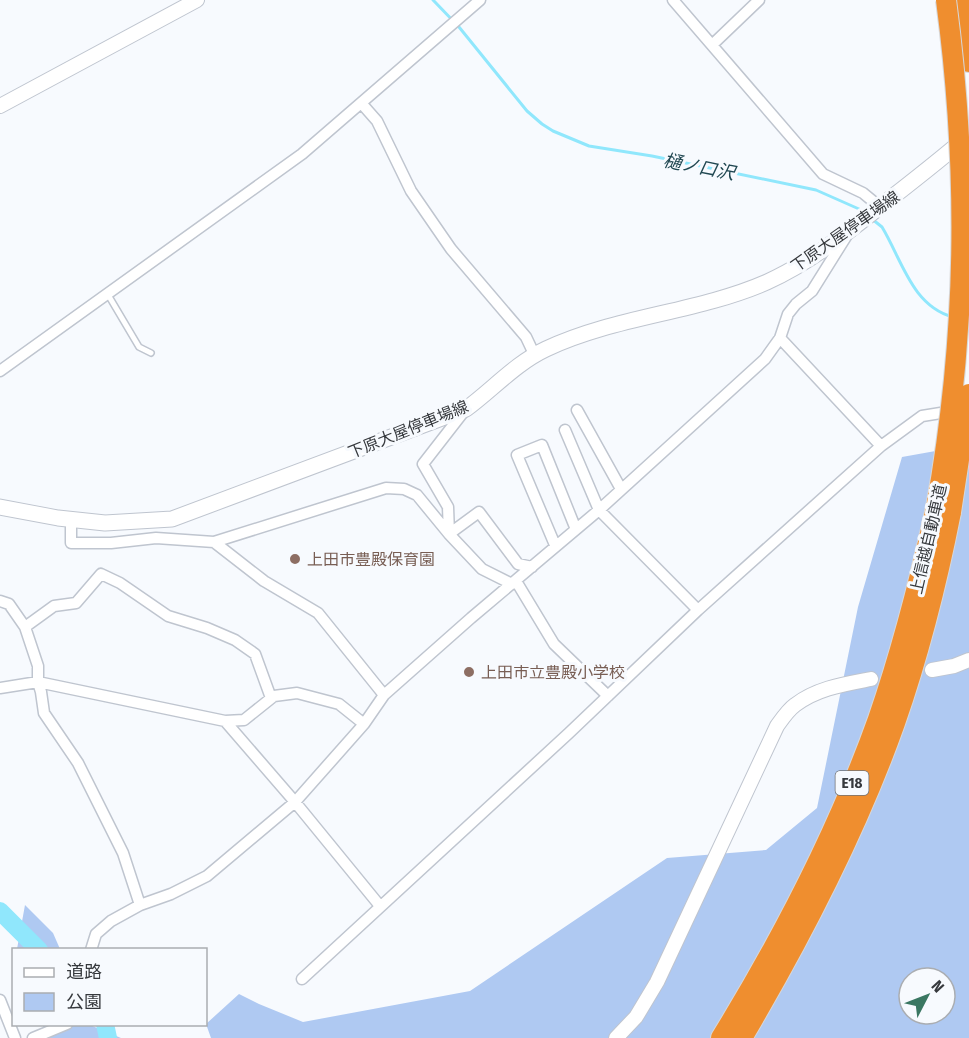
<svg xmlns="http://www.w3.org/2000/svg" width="969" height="1038" viewBox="0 0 969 1038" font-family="'Fira Sans Condensed','Noto Sans JP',sans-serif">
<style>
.green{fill:#afc9f2;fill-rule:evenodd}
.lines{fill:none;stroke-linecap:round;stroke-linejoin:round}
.stream{stroke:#90e7fc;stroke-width:3}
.river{stroke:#90e7fc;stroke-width:18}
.service-casing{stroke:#bfc5cf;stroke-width:8}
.minor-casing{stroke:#bfc5cf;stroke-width:13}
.tertiary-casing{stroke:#bfc5cf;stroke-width:16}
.secondary-casing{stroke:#bfc5cf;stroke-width:17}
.motorway-casing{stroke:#d7d7d8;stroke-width:22}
.service{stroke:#fff;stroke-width:5}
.minor{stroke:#fff;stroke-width:10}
.tertiary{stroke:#fff;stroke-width:14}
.secondary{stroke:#fff;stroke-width:15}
.motorway{stroke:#ef8e2f;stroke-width:20}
.motorway-bridge-casing{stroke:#d7d7d8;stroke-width:22;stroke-linecap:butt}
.motorway-bridge{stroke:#ef8e2f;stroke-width:20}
.education-dot{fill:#8d6e63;stroke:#f7fafe;stroke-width:2}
.labels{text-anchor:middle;stroke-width:6;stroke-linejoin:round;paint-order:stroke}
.shield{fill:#f7fafe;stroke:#707377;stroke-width:1.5}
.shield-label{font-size:15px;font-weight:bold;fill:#36393d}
.street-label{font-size:16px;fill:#36393d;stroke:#f7fafe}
.education-label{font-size:16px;fill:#785e54;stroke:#f7fafe;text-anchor:start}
.water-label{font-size:18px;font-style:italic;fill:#204751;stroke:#f7fafe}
</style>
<rect width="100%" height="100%" fill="#f7fafe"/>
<path class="green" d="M969 445V1038H211L206 1024 239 994 259 1004 303 1022 470 991 667 858 766 850 817 808 858 607 902 457ZM909 978H945V1014H909Z
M25 905 53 933 60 949H17Z
M43 1025H90L121 1038H43Z"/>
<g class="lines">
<path class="stream" d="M433 0 459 27 527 111 542 124 553 131 589 146 652 156 816 190 859 209 865 213
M872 219 882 227C902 260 912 306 953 317"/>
<path class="river" d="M0 911 39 950
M105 1024 108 1038"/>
<g class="service-casing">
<path id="service" d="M107 293 139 347 151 353"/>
</g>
<g class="minor-casing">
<path id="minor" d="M673 0 823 174 863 193 880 207
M712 45 759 0
M362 104 377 121 411 191 451 249 526 337 535 356
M780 338 881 446
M0 371 302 154 480 0
M577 410 621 489
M565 430 599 510 698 610
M74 519 71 527V543H111L156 538 214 542 264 581 318 613 384 695
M449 534 448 507 423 464 465 410
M449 534 479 512 518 564 532 567
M214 542 386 488 404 489 417 495 449 534 482 569 512 584
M555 545 517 455 542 445 575 527
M516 581 554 644 608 696
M0 601 9 604 25 627
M0 688 38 682 225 721 244 720 274 696 297 693 339 704 364 724
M225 721 295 802 380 906
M140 905 123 853 78 763 44 713 41 692 38 682V666L25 627 54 606 76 603 101 574 120 583 168 616 207 628 235 640 255 654 271 698
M91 950 96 934 111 921 140 905 171 894 207 876 295 802 364 724 384 695 471 618 599 510 765 359 780 338 788 314 796 304 812 291 847 235
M302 979 569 733 698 610 881 446 922 416 953 411
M0 1000 15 1038
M33 1038 67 1024"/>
</g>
<g class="tertiary-casing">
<path id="tertiary" d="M0 106 197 0
M932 670 954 666 969 660
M616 1038 636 1017 657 982 777 726C782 719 788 710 795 705 817 688 845 684 871 679"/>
</g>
<g class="secondary-casing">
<path id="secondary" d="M0 507 58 518 105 523 172 519 466 409C492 390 516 363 546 349 616 316 696 313 767 282 807 264 843 236 877 209 908 185 939 161 969 135"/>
</g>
<g class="motorway-casing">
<path id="motorway" d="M961 0 969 62
M721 1038C783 937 838 831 878 719 902 650 920 579 936 508
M742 1038C801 938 856 833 895 723 919 654 937 583 951 512"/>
</g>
<use href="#service" class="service"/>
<use href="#minor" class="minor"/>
<use href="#tertiary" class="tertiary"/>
<use href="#secondary" class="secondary"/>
<use href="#motorway" class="motorway"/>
<g class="motorway-bridge-casing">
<path id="motorway-bridge" d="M936 508C967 336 969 173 946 0
M951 512 969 394"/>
</g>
<use href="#motorway-bridge" class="motorway-bridge"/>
</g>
<g class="education-dot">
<circle cx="295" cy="559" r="6"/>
<circle cx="469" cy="672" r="6"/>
</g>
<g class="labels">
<rect class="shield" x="835.5" y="771" width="33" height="24" rx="4.5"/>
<g class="shield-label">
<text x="852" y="788">E18</text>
</g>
<g class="street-label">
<text transform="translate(845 231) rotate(-35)" y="6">下原大屋停車場線</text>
<text transform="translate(408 429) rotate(-22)" y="6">下原大屋停車場線</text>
<text transform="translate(928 539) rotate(-77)" y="6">上信越自動車道</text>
</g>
<g class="education-label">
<text x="307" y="565">上田市豊殿保育園</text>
<text x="481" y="678">上田市立豊殿小学校</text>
</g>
<g class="water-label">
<text transform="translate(699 167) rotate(11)" y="6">樋ノ口沢</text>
</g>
</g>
<rect x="12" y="948" width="195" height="78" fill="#f7fafe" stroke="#aaadb1" stroke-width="1.5"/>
<rect x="24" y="968" width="30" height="9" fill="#ffffff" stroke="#aaadb1" stroke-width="1.5"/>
<text x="66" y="978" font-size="18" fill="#36393d">道路</text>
<rect x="24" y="993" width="30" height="18" fill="#afc9f2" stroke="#aaadb1" stroke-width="1.5"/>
<text x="66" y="1008" font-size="18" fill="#36393d">公園</text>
<g transform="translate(927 996) rotate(48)"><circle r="28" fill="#f7fafe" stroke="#aaadb1" stroke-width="1.5"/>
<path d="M0-4.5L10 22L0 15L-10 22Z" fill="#3a7762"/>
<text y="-9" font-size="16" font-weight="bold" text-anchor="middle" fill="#36393d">N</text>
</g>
</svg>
